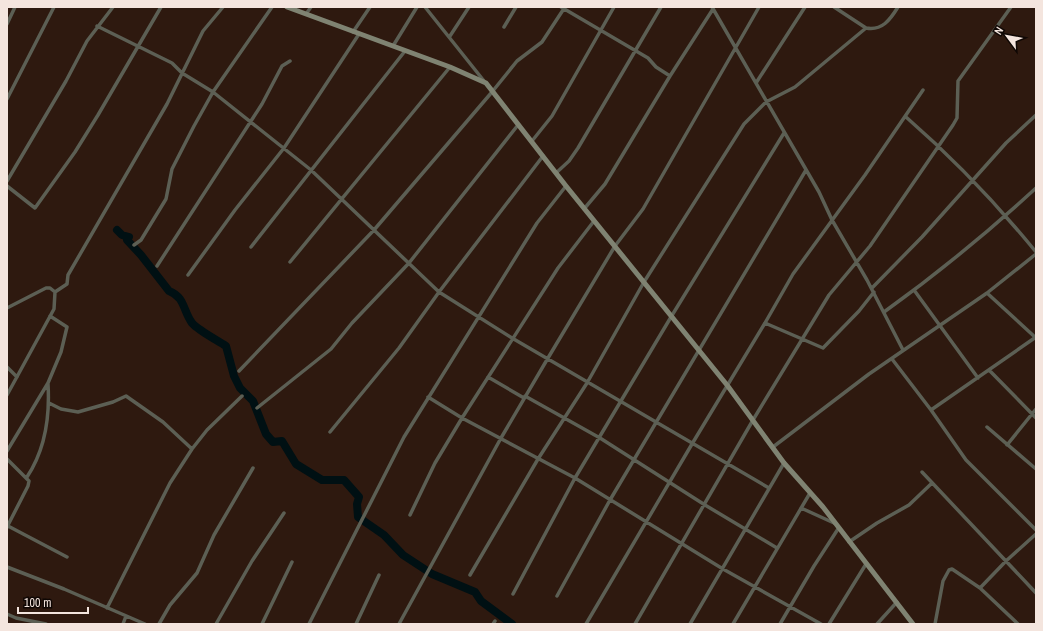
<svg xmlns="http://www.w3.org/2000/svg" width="1043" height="631" viewBox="0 0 1043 631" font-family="'Archivo Narrow',sans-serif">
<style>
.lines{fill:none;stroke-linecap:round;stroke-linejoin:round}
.river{stroke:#001013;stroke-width:8}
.street{stroke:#5c5f54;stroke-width:3.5}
.secondary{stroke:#7f8372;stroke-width:5}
</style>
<rect width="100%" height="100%" fill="#2e190f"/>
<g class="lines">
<path class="river" d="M117 230 122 235 129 237 127 240 141 255 169 291C185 297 183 311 192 323 199 331 217 340 226 346L234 376 240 388 253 401 266 434 273 442 282 441 296 464 322 480H344L359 497 357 504 358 517 384 535 403 555 432 574 475 592 481 601 512 624"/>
<path class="street" d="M425 7 484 81
M561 7 648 58 656 67 670 76
M712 7 819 192 832 220 867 280 903 350
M834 7 866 28
M306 14 311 7
M7 24 15 7
M97 26 172 63 182 73 213 92 311 170 439 292 512 338 769 488
M504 27 516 7
M353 32 370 7
M450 36 469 7
M393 46 417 7
M756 83 805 7
M7 99 54 7
M906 117C953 158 996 203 1036 252
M532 141 552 116 614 7
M556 173 569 161 578 148 661 7
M7 181 66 81 87 41 113 7
M7 186 35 208 75 152 98 115 161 7
M584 209 605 184 670 76 713 9
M134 245 141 240 166 199 172 169 194 126 213 92 272 7
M251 247 405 51
M290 262 450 67
M157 266 262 104 282 66 290 61
M188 275 235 210 284 148 359 34
M872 288 922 237 1006 143 1036 115
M914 290 978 378
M987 293 1036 338
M7 308 46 288H50L55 292 67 284 68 275 167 104 203 31 223 7
M884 312C937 274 988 232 1036 188
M765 323 823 348 859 311 874 292
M892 359 931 410 966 460 1036 530
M7 367 17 377
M989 370 1036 418
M239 371 374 230 492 92 517 61 542 42 565 7
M488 377 524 398
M7 395 54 309 55 292
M525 396 600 438 705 505 777 548
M428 397 462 418 575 478 723 569 821 624
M49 403 61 409 78 412 113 402 126 396 163 422 192 449
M257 408 331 349 352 323 409 263 518 125
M931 410 1036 337
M987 427 1036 469
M330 432 399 348 439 292 543 156
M1007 445 1036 409
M773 447 869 374 987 293 1036 254
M7 451 48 383 61 352 67 327 50 316
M7 459 29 481 28 486 7 527
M922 472 1036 593
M27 477C45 450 50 417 48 384
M801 508 834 523
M410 515 435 463 462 418 558 268 594 221
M8 526 67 557
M849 542 877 523 909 505 932 483
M7 567 64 589 145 624
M470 575 538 459 587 383 644 282 744 124 766 102 795 87 866 28C882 31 890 20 898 7
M980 588 1018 624
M513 594 575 478 671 317 784 133
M557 596 610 500 806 170
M107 608 170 483 192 449 207 430 242 396
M7 614 16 618 46 624
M123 624 126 616
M159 624 170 605 197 573 214 535 253 468
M216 624 252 561 284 513
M262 624 292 562
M309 624 404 437 537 223 566 186
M356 624 379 575
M399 624 501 438 548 358 615 246 643 209 759 7
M493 624 495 621
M586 624 692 444 765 323 793 274 865 175 923 90
M635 624 753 420 829 295 870 246 953 125 957 118 958 81 1011 7
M690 624 784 463
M733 624 810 493
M780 624 814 566 838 529
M829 624 866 564
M877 624 897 602
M935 624 943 581 949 570 952 569 980 588 1006 561 1036 534"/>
<path class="secondary" d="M287 7 450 67 486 83 566 186 727 385 784 463 823 507 913 624"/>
</g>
<rect width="1043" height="631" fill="none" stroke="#f4e5de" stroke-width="16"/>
<g transform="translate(1007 36) rotate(302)" stroke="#0f0704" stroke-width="3" paint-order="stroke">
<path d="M0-3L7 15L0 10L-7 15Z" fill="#f4e5de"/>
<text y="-6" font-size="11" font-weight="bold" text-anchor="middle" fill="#f4e5de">N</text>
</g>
<path d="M18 607v6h70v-6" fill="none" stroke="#f4e5de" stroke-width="2"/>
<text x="24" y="607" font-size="12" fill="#f4e5de" stroke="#0f0704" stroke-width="3" paint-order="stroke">100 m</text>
</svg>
